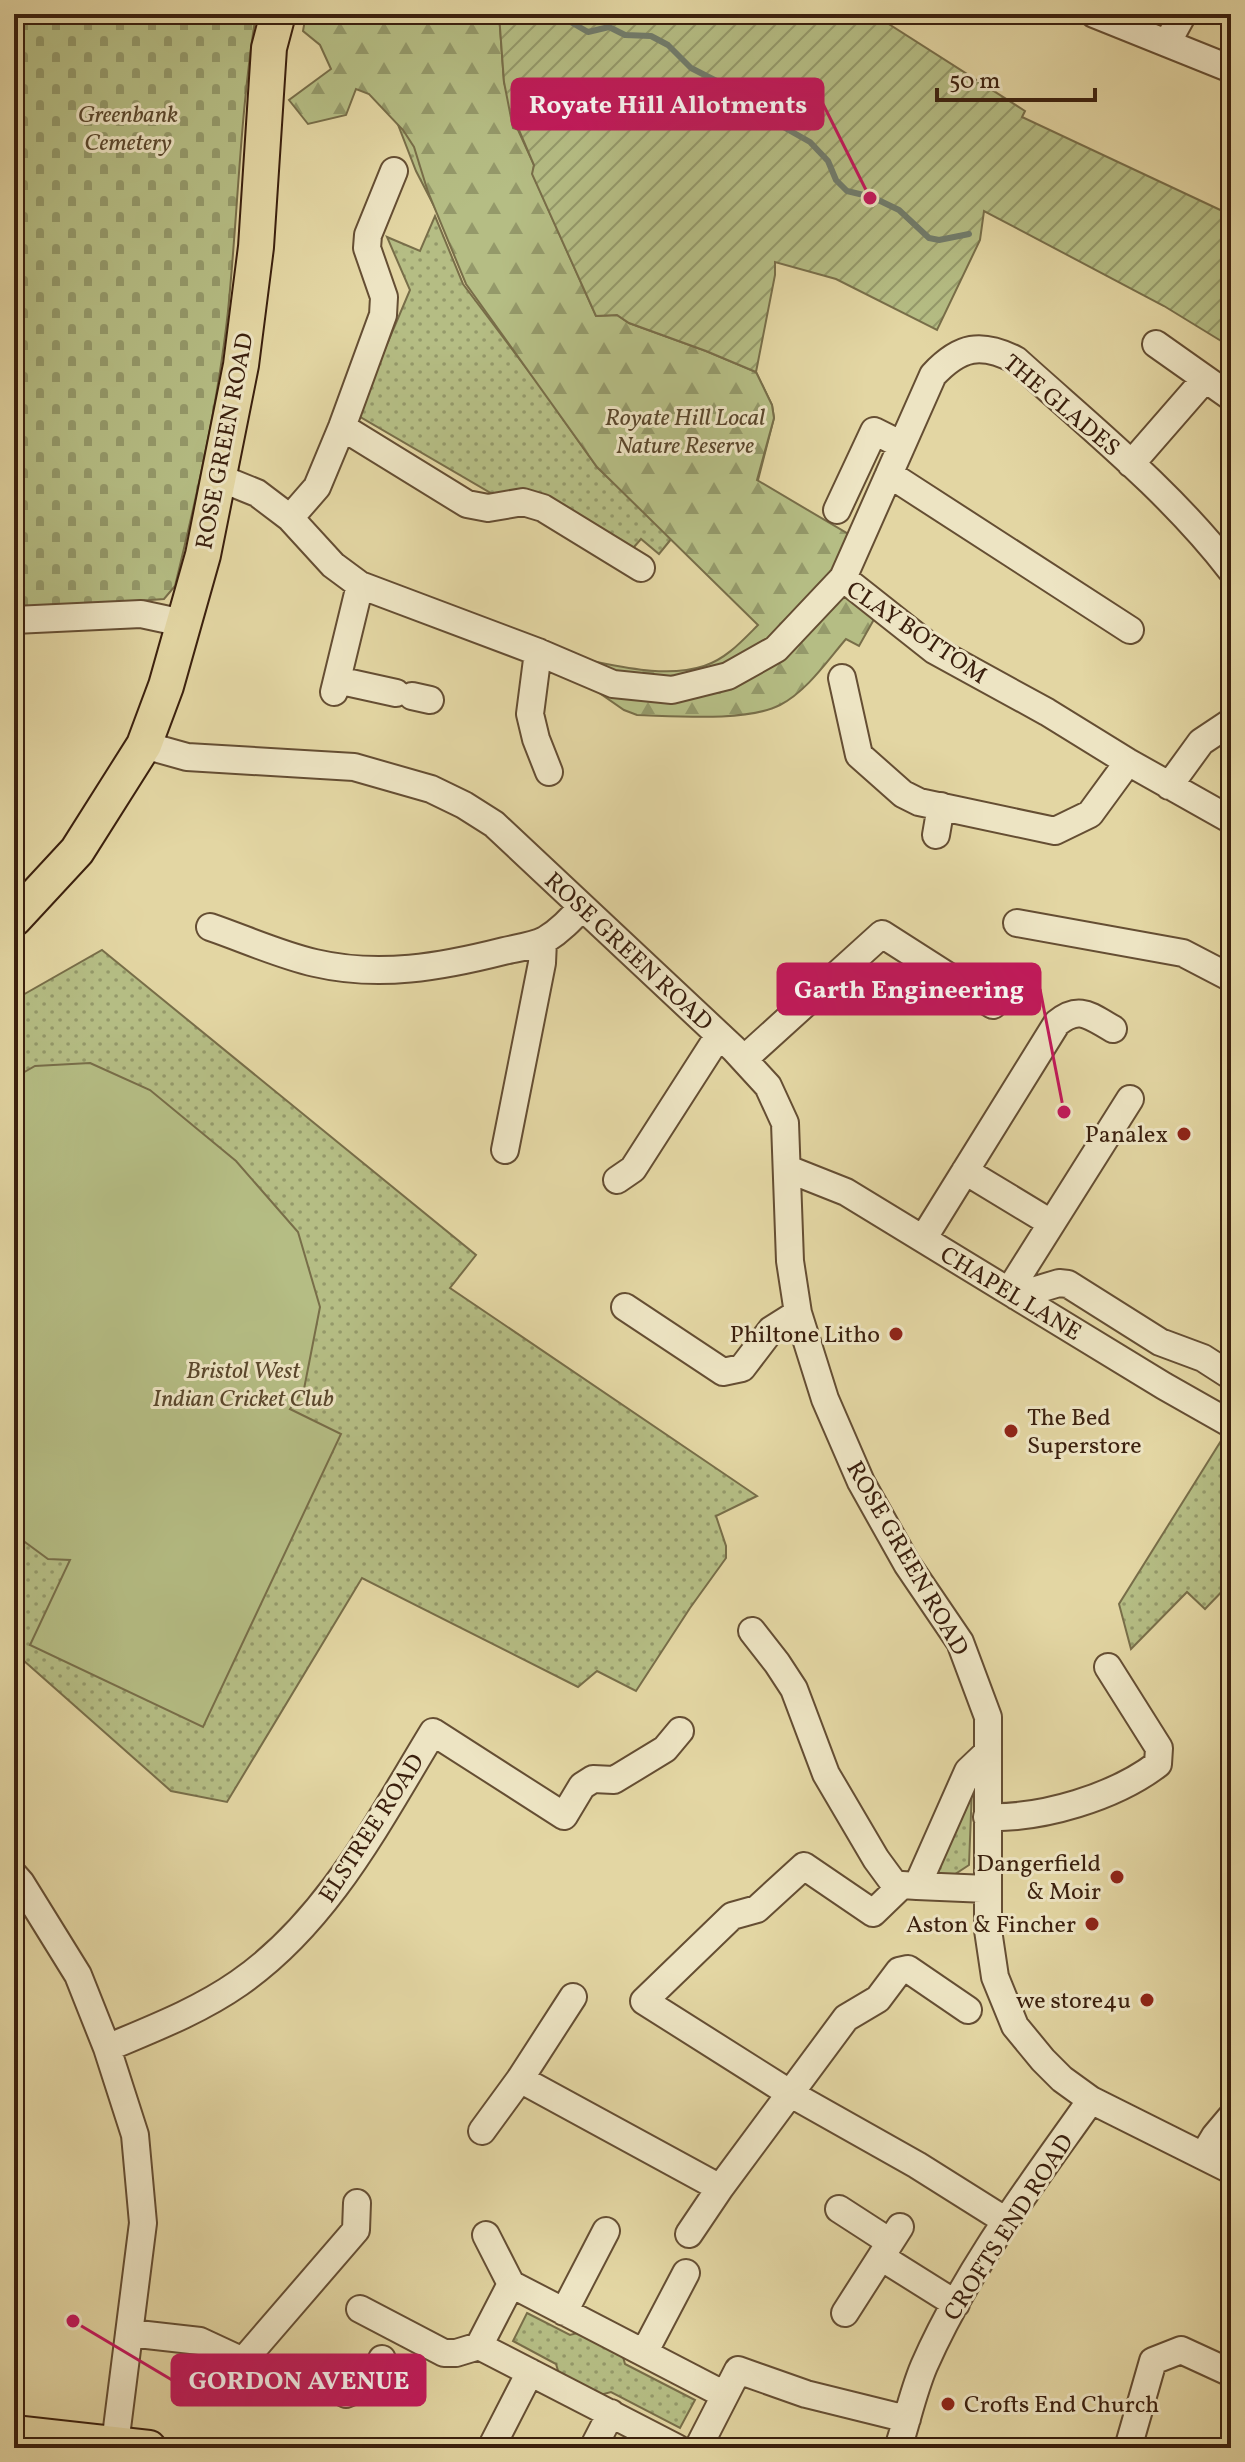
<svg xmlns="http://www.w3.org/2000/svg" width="1245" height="2462" viewBox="0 0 1245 2462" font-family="Vollkorn,serif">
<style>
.grass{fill:url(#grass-dots);stroke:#786e49;stroke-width:2}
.forest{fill:url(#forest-firs);stroke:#786e49;stroke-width:2}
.cemetery{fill:url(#cemetery-stones);stroke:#786e49;stroke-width:2}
.garden{fill:url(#garden-furrows);stroke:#786e49;stroke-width:2}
.pitch{fill:#b5bd84;stroke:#786e49;stroke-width:2}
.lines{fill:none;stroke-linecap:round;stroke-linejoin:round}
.stream{stroke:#717c6c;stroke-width:6}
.minor-casing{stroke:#654e33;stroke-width:30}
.major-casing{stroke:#3b200e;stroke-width:38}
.minor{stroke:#ede4c3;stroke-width:26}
.major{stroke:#e3d6a3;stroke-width:34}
.poi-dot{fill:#8f2418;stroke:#ede4c3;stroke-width:3}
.labels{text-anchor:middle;stroke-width:6;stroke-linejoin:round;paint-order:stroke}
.park-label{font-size:24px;font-style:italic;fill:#5a472c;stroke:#ede4c3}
.street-label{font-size:24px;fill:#3b200e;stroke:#ede4c3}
.poi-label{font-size:24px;fill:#3b200e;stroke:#ede4c3;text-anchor:end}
.leader{fill:none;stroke:#c2185b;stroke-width:3}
.callout-dot{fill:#c2185b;stroke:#ede4c3;stroke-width:3}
.callout{fill:#c2185b;stroke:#c2185b;stroke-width:3}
.callout-label{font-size:26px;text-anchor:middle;font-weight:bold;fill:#fff}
</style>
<defs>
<pattern id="grass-dots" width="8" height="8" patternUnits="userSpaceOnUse" patternTransform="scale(2)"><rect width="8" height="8" fill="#b5bd84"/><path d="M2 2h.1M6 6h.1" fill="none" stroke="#94996a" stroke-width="1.8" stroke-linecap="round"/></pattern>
<pattern id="forest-firs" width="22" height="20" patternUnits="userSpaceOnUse" patternTransform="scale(2)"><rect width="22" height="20" fill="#b5bd84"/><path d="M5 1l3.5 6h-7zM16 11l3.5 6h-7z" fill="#94996a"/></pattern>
<pattern id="cemetery-stones" width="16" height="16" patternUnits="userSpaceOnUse" patternTransform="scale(2)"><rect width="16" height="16" fill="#b5bd84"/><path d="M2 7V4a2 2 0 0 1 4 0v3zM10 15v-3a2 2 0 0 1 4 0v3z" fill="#94996a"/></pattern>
<pattern id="garden-furrows" width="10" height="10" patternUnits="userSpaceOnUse" patternTransform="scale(2)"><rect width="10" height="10" fill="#b5bd84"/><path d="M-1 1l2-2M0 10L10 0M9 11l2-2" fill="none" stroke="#94996a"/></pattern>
</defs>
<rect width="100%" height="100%" fill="#e3d6a3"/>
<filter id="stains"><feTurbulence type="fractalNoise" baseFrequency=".0025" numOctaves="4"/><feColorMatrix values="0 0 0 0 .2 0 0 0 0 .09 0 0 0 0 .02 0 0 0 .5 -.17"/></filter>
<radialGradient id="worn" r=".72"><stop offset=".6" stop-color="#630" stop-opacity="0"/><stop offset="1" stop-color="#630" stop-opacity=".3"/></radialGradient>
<path class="grass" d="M499 14 504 82 647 328 756 372 772 405 774 418 757 484 560 415 597 467 672 538 659 554 641 539 627 555 496 496 357 415 410 290 387 237 420 251 435 216 463 284 536 381 478 298 466 268 416 171 397 122Z
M102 950 476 1255 450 1288 757 1496 716 1516 726 1546V1558L690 1608 636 1691 597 1671 578 1687 362 1578 227 1802 171 1791 14 1652V1000Z
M1224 1436 1231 1439V1582L1205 1609 1187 1592 1131 1649 1119 1604Z
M972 1788 969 1865 946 1880 936 1874 933 1869Z
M527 2313 570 2335 581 2332 622 2353 625 2364 695 2400 680 2428 611 2392 600 2395 559 2374 556 2364 513 2341Z"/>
<path class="forest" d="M306 14H499L504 82 518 130 534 165 533 175 596 316 617 315 629 323 706 351 756 372 772 405 774 418 757 480 850 535 834 567 825 578 877 614 859 646 846 639C827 661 807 691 780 705 747 722 675 716 637 715L624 710 585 683 587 660C623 667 667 678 704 666 726 659 742 641 758 625L597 467 466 284 428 192 414 147 403 130 369 94 356 89 346 115 308 124 289 100 331 69 320 45 303 31Z"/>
<path class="cemetery" d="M14 14H256C240 113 238 212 228 311 218 404 197 495 175 586L164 599 14 610Z"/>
<path class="garden" d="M499 14H873L1025 111 1022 117 1231 215V347L1164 306 984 211 980 240 937 330 836 279 775 262V275L756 372 706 351 629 323 617 315 596 316 532 174 534 165 519 130 513 128 504 82Z"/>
<path class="pitch" d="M90 1063 150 1090 236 1161 298 1232 320 1307 304 1389 290 1409 341 1434 203 1727 30 1645 70 1560 48 1559 14 1534V1078L35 1066Z"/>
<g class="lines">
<path class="stream" d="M557 14 588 32 609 27 625 35 651 36 668 45 691 68 746 96 771 120 810 142 828 161 836 180 847 191 872 197 899 210 929 238 939 240 969 234"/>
<g class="minor-casing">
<path id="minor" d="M1094 14 1231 69
M1167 43 1183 14
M1156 344 1231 397
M342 427 467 504 488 508 523 502 543 508 641 568
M1131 464 1205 379
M889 474 1130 630
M220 478 257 493 290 518 333 565 360 585 538 652 613 684 672 690 728 676 776 649 843 578 933 375C960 346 981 342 1016 360 1090 427 1170 491 1231 570
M837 510 874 431 902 445
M290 518 317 487 342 427 383 315 384 297 367 248 368 235 394 171
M843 578 934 650 1047 712 1128 762 1231 820
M14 620 141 614 183 623
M538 652 530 714 536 739 549 772
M842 678 859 755 903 794 919 802 1055 831 1090 814 1128 762
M337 680 396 693
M334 692 360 585
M412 696 430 700
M144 745 187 757 354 767 431 789 464 805 494 824 734 1049 768 1086 785 1123 790 1261 798 1313 825 1399 861 1482 907 1564 960 1642 988 1717V1930L995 1977 1015 2026 1043 2060 1062 2079 1091 2100 1231 2170
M1169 786 1201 742 1231 722
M936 835 941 806
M1017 923 1183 953 1231 978
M210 927C245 939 280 955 315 963 379 978 441 967 504 951 517 948 534 946 545 940 560 931 571 919 582 907
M744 1059 882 934 993 1005
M505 1150 542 963 543 941
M788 1169 846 1192 1164 1386 1231 1424
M965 1171 1051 1223
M617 1180 633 1169 719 1035
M923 1239 1057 1023C1080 1004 1091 1017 1113 1029
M1009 1291 1130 1099
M1016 1296 1059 1283 1068 1284 1160 1342 1203 1358 1231 1376
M625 1307 723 1372 742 1368 771 1330 798 1313
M752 1631 777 1663 794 1689 826 1774 876 1859 898 1889
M987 1817C1042 1819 1115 1797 1158 1764L1159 1748 1108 1667
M14 1875 21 1883 78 1975 107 2048 135 2135 143 2223 115 2444
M917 1886 902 1885 873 1913 804 1866 757 1909 732 1916 644 2001 791 2094 917 2165 1006 2221
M987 1889 917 1886 968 1771 988 1752
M107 2048C152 2029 199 2011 239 1983 328 1921 378 1822 433 1732L564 1816 582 1786 593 1779 614 1780 665 1749 680 1731
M520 2079 720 2188
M482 2131 520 2079 573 1997
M1203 2156 1215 2136 1231 2117
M839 2209 890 2242
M689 2234 720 2188 846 2018 878 1999 899 1971 908 1969 968 2010
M486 2235 511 2284
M881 2257 956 2304
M360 2309 444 2353H456L479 2346
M564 2312 606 2231
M845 2313 900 2227
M129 2333 200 2341 243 2361 356 2230 357 2203
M644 2353 686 2273
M346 2394 370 2384 382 2359
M491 2448 530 2372
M593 2448 611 2413
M677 2448 479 2346 511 2284 725 2395
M698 2448 738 2370 806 2394 907 2419
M898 2448C907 2421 913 2392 924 2366 966 2270 1031 2185 1091 2100
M1128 2448 1153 2361 1181 2350 1231 2373"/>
</g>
<g class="major-casing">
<path id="major" d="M14 919 77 851 144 745 166 686 203 555 241 365 256 247 269 48 278 14
M14 2433 149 2448"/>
</g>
<use href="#minor" class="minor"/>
<use href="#major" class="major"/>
</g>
<g class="poi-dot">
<circle cx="1184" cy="1134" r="8"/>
<circle cx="896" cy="1334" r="8"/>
<circle cx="1011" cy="1431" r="8"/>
<circle cx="1117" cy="1877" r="8"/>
<circle cx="1092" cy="1924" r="8"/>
<circle cx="1147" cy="2000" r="8"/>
<circle cx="948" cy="2404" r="8"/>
</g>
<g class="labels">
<g class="park-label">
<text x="128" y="122">Greenbank<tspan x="128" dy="28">Cemetery</tspan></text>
<text x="685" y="425">Royate Hill Local<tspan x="685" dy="28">Nature Reserve</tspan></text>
<text x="243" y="1378">Bristol West<tspan x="243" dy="28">Indian Cricket Club</tspan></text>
</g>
<g class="street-label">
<text transform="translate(1062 405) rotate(40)" y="8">THE GLADES</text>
<text transform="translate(224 441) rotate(-79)" y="8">ROSE GREEN ROAD</text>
<text transform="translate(917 632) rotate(34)" y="8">CLAY BOTTOM</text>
<text transform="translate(629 951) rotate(43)" y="8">ROSE GREEN ROAD</text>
<text transform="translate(1011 1293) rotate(31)" y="8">CHAPEL LANE</text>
<text transform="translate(908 1558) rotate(60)" y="8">ROSE GREEN ROAD</text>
<text transform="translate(371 1828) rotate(-57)" y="8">ELSTREE ROAD</text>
<text transform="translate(1008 2227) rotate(-57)" y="8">CROFTS END ROAD</text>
</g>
<g class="poi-label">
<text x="1168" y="1142">Panalex</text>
<text x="880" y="1342">Philtone Litho</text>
<text x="1027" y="1425" text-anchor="start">The Bed<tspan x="1027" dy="28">Superstore</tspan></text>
<text x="1101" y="1871">Dangerfield<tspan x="1101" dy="28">&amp; Moir</tspan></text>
<text x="1076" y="1932">Aston &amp; Fincher</text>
<text x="1131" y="2008">we store4u</text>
<text x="964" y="2412" text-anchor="start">Crofts End Church</text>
</g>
</g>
<path class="leader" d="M870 198L823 104M1064 1112L1040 989M73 2321L172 2380"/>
<g class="callout-dot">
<circle cx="870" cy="198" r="8"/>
<circle cx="1064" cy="1112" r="8"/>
<circle cx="73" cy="2321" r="8"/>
</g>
<g class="callout">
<rect x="512" y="79" width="311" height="50" rx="8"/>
<rect x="778" y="964" width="262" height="50" rx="8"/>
<rect x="172" y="2355" width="253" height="50" rx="8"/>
</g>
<g class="callout-label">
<text x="668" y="113">Royate Hill Allotments</text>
<text x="909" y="998">Garth Engineering</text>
<text x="299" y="2389">GORDON AVENUE</text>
</g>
<rect width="1245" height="2462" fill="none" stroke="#e3d6a3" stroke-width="48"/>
<rect x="16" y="16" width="1213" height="2430" fill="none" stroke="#3b200e" stroke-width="4"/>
<rect x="24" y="24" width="1197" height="2414" fill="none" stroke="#3b200e" stroke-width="2"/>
<path d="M937 88v12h158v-12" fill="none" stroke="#3b200e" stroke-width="4"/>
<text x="949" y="88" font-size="24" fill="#3b200e" stroke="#ede4c3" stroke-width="6" paint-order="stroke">50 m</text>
<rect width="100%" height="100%" filter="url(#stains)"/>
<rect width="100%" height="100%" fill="url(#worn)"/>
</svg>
